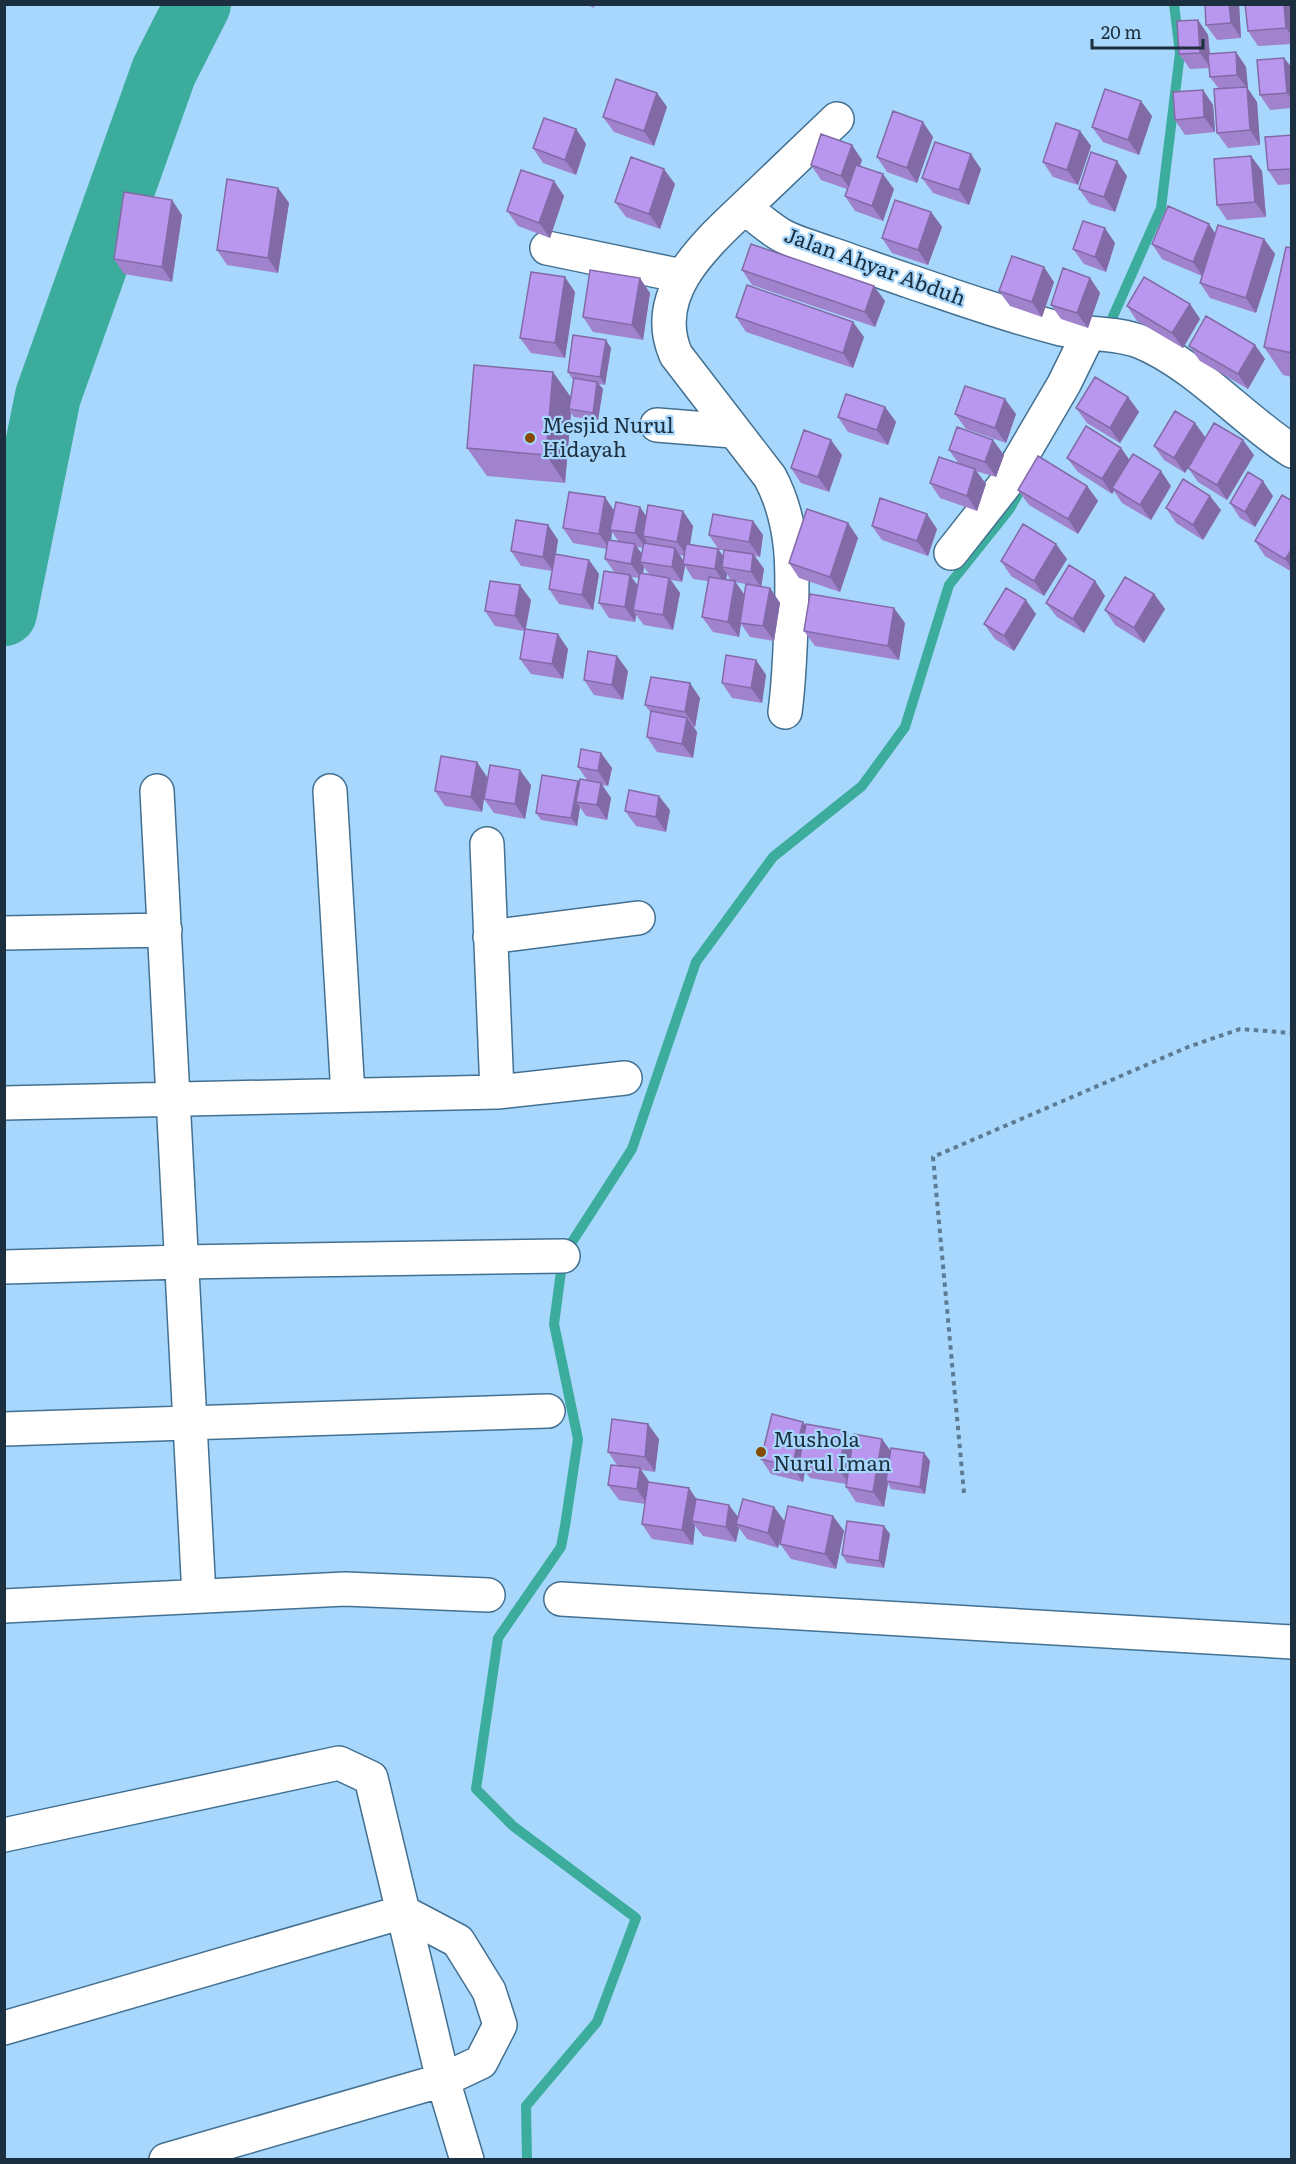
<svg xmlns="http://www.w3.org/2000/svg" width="1296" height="2164" viewBox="0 0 1296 2164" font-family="Literata,serif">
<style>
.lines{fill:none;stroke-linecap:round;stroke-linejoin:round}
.stream{stroke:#3cac9c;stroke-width:10}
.river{stroke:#3cac9c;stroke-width:66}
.minor-casing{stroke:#437091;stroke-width:36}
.path{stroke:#5c7c95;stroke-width:4;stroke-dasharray:4.5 4.5;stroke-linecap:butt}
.minor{stroke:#fff;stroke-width:33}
.wall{fill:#a082cd;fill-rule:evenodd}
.shaded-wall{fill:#826aa7}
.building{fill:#ba97ee;stroke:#826aa7;stroke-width:1.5}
.poi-dot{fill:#854a01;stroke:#a7d7fd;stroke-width:2}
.labels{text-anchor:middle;stroke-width:4.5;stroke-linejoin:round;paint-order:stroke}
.street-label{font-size:21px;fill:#1c2f3e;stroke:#a7d7fd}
.poi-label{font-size:21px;fill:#1c2f3e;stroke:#a7d7fd;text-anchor:start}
</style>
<rect width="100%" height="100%" fill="#a7d7fd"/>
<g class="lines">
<path class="stream" d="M1107 330 1161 208 1180 53 1174 4
M527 2160 526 2106 597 2022 636 1918 513 1826 476 1789 498 1638 561 1547 565 1526 578 1439 554 1324 563 1256 632 1149 696 962 773 857 862 786 905 727 949 585 1009 510 1024 484"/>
<path class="river" d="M4 613 48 396 164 71 198 4"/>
<g class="minor-casing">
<path id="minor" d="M745 207 837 119
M547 248 682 276
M657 425 732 431
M951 553 1006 483 1064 384 1089 333
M785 712C789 683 790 654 791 625 793 573 795 524 770 477L676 355C649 294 705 245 745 207 756 217 768 227 781 235 795 243 812 247 828 253 855 262 882 272 909 281 959 298 1009 316 1061 329 1087 335 1116 332 1141 342 1196 365 1241 418 1292 451
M157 791 199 1596
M330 791 348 1095
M487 844 497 1092
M4 933 165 930
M490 937 638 918
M4 1103 497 1092 625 1078
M4 1267 182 1262 563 1256
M4 1429 548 1411
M561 1599 1292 1642
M4 1606 345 1589 488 1595
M4 1835 339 1763 371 1778 443 2080 467 2160
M4 2028 403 1912 458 1941 489 1991 500 2025 481 2062 443 2080 166 2160"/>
</g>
<path class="path" d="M964 1493 933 1157 1188 1047 1240 1029 1292 1033"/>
<use href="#minor" class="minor"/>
</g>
<path class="wall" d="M585 4H595L594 8Z
M1239 4 1241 38 1217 40 1206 25Z
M1292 4V44L1258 46 1248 31Z
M1198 20 1208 35 1210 54 1236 52 1246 67 1248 89 1257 102 1260 145 1228 148 1217 133 1219 89 1210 77 1209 68 1190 69 1179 54Z
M1284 58 1292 68V108L1270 110 1260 95Z
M1203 90 1213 105 1215 132 1185 135 1175 120Z
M657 93 667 107 654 146 614 132 603 117Z
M1152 116 1139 155 1103 142 1092 127Z
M576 129 586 144 576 175 543 163 533 148Z
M1080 131 1091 146 1078 185 1053 177 1043 162Z
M1292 135V184L1278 185 1268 170Z
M933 137 917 183 887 172 877 157Z
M1251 156 1262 171 1266 217 1227 220 1217 205Z
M862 160 860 166 894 189 883 221 855 211 845 196 847 189 821 180 811 165Z
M981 169 969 205 933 193 922 178Z
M1127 176 1115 212 1090 204 1079 189Z
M554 181 564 196 550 238 518 226 507 211Z
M675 184 660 229 626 217 615 202Z
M278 188 289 203 278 273 227 265 217 250Z
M931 212 942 227 928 265 892 253 882 238Z
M182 215 172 282 124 274 114 259Z
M1209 224 1215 234 1264 239 1275 254 1256 313 1210 298 1200 283 1202 276 1162 259 1152 244Z
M1115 243 1106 272 1084 264 1073 249Z
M1292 248V377L1283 375 1264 347Z
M742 270 885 301 875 327 752 285Z
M1090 278 1100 293 1088 328 1061 319 1051 305Z
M1054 282 1042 317 1010 306 999 291Z
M575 292 565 358 531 353 520 338Z
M650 293 643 340 593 332 583 317Z
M1190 304 1200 319 1183 348 1137 321 1127 306Z
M736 317 864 337 853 368 746 332Z
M1189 346 1265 359 1248 389 1200 361Z
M611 348 605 385 599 384 603 389 598 420 574 417 571 413 565 483 487 476 467 448 571 397 573 380 568 372Z
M1128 397 1139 412 1120 443 1087 423 1076 408Z
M885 407 896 422 888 445 848 432 838 417Z
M955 414H1016L1006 443 966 429Z
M1205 438 1254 455 1227 500 1198 482 1188 468 1185 473 1164 460 1154 446Z
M1121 448 1129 460 1171 486 1151 520 1122 503 1114 491 1112 494 1078 472 1067 458Z
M949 450 1004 455 996 477 976 471 986 484 977 511 940 498 930 483 959 464Z
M842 455 829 492 801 483 791 468Z
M1087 486 1098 501 1078 534 1029 505 1018 490Z
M1273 496 1255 527 1240 518 1230 503Z
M1292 501V572L1265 556 1255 541Z
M640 507 646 516 693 526 690 544 718 549 723 556 724 550H719L709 535 753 521 763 535 760 557 755 556 764 569 761 587 735 582 745 595 770 588 780 603 774 641 750 637 741 624 739 637 713 632 702 617 708 581 693 579 685 566 682 582 671 580 680 593 673 630 644 625 636 615 635 622 609 618 599 603 615 573 605 559 607 549 573 543 563 528 614 511ZM612 532 619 542 611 540ZM637 547 643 548 642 554ZM679 555 684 556 683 561ZM644 567 649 574 643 573ZM727 574 731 581 726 580ZM631 577 639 578 637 585Z
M1166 508 1221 510 1203 540 1176 523Z
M848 523 858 538 840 592 799 578 789 563Z
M548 525 558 540 556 554 589 560 599 574 593 610 559 604 549 589 552 571 521 566 511 551Z
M872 526 937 529 928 556 882 540Z
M1067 559 1044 596 1011 576 1001 561Z
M1095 581 1105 596 1084 633 1057 617 1046 603Z
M1154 594 1165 609 1144 643 1115 625 1105 610Z
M531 600 526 629 568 649 563 679 531 674 520 659 524 631 495 626 485 611Z
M1036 614 1014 651 995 639 984 624Z
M905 623 899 660 815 646 804 631Z
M756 660 766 675 762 703 732 698 722 683Z
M628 671 623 700 594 695 584 680Z
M700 698 695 727 693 726 697 732 693 758 657 752 647 737 651 713 645 705Z
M601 753 612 768 608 786 602 785 611 798 607 820 586 816 580 807 577 826 541 820 536 813 579 782 587 780 578 767Z
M487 777 482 812 445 806 435 791Z
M531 785 525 819 494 813 484 799Z
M670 810 666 832 636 826 625 811Z
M803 1422 805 1425 853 1442 882 1439 890 1451 924 1453 930 1461 925 1494 891 1489 888 1483 884 1507 856 1502 846 1487V1484L810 1478 805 1471 803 1482 771 1474 761 1459Z
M659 1439 655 1472 641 1470 650 1483 689 1488 696 1499 729 1505 738 1517 774 1507 785 1522 778 1548 747 1539 739 1528 736 1542 703 1536 695 1526 693 1545 652 1539 642 1524 645 1504 619 1500 608 1485 617 1465 608 1452Z
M833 1516 844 1531 836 1569 791 1559 780 1544Z
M890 1534 884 1568 847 1563 842 1555Z"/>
<path class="shaded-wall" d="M1229 4H1239L1241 38 1231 23Z
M1284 4H1292V36L1286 28Z
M1198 20 1208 35 1211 68 1200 53Z
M1236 52 1246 67 1248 89 1257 102 1260 145 1250 130 1247 88 1237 75Z
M1284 58 1292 68V99L1287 93Z
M1203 90 1213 105 1215 132 1204 117Z
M657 93 667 107 654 146 644 131Z
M1141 101 1152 116 1139 155 1128 140Z
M923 122 933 137 917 183 907 168Z
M576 129 586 144 576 175 565 160Z
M1080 131 1091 146 1078 185 1067 170Z
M852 145 862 160 851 190 841 176Z
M971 154 981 169 969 205 959 190Z
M1251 156 1262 171 1266 217 1255 202Z
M1117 161 1127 176 1115 212 1104 197Z
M664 169 675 184 660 229 649 214Z
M883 174 894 189 883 221 872 206Z
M554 181 564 196 550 238 539 223Z
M278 188 289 203 278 273 268 258Z
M172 200 182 215 172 282 162 267Z
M931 212 942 227 928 265 918 250Z
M1209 224 1219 239 1203 277 1193 262Z
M1105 228 1115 243 1106 272 1095 257Z
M1264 239 1275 254 1256 313 1246 298Z
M1044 267 1054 282 1042 317 1032 302Z
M565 277 575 292 565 358 555 343Z
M640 278 650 293 643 340 632 325Z
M1090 278 1100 293 1088 328 1077 313Z
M874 286 885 301 875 327 865 312Z
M1190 304 1200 319 1183 348 1172 333Z
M853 322 864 337 853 368 843 353Z
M606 340 611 348 605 385 600 377Z
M1255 345 1265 359 1248 389 1238 374Z
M553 372 573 400 569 409 571 413 565 483 546 455Z
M597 382 603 389 598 420 593 413Z
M1128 397 1139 412 1120 443 1110 428Z
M1005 399 1016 414 1006 443 995 428Z
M885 407 896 422 888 445 877 430Z
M1195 423 1206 438 1185 473 1174 458Z
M831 440 842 455 829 492 818 477Z
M993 440 1004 455 996 477 985 462Z
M1243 440 1254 455 1227 500 1217 485Z
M1121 448 1131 462 1112 488 1114 491 1112 494 1102 479Z
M975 469 986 484 977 511 967 496Z
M1161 471 1171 486 1151 520 1140 505Z
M1263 481 1273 496 1255 527 1245 512Z
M1087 486 1098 501 1078 534 1068 519Z
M1210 496 1221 510 1203 540 1193 525Z
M605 497 615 512 610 530 612 532 610 549 599 534Z
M640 507 650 522 643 536 647 542 646 548 635 533Z
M683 511 693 526 688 557 677 542Z
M927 514 937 529 928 556 917 541Z
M753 521 763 535 760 557 749 542Z
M848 523 858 538 840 592 830 577Z
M548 525 558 540 553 571 543 557Z
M635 544 645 559 640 562 644 567 642 579 631 564Z
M1056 544 1067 559 1044 596 1034 581Z
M675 548 685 563 683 564 685 566 682 582 672 567Z
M718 549 729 564 722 567 727 574 725 584 715 569Z
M1292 549V569L1285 559Z
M753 554 764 569 761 587 751 572Z
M589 560 599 574 593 610 582 595Z
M630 575 641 590 633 610 636 615 635 622 625 607Z
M669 578 680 593 673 630 663 615Z
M735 581 745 596 739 637 728 622Z
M1095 581 1105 596 1084 633 1073 619Z
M520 585 531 600 525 631 515 616Z
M770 588 780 603 774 641 763 626Z
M1154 594 1165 609 1144 643 1134 628Z
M1026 600 1036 614 1014 651 1004 636Z
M894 608 905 623 899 660 888 646Z
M558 634 568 649 563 679 552 664Z
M617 656 628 671 623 700 612 685Z
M756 660 766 675 762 703 751 688Z
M690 683 700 698 695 727 685 712Z
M687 718 697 732 693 758 682 744Z
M601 753 612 768 608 786 598 771Z
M477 762 487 777 482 812 471 797Z
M520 770 531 785 525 819 515 804Z
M578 781 583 788 576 802 580 807 577 826 571 818Z
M601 783 611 798 607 820 597 805Z
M659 796 670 810 666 832 656 817Z
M803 1422 814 1437 799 1463 805 1471 803 1482 792 1467Z
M648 1424 659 1439 655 1472 645 1457Z
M846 1431 856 1446 850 1485 839 1470Z
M882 1439 893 1454 886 1481 888 1483 884 1507 873 1492Z
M924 1453 930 1461 925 1494 920 1487Z
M640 1468 650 1483 647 1504 637 1489Z
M689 1488 699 1503 692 1521 695 1526 693 1545 682 1530Z
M729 1505 740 1520 736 1524 739 1528 736 1542 726 1527Z
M774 1507 785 1522 778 1548 768 1533Z
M833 1516 844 1531 836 1569 825 1554Z
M884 1526 890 1534 884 1568 879 1561Z"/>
<path class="building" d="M1205 4H1229L1231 23 1206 25Z
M1245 4H1284L1286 28 1248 31Z
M1198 20 1200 53 1179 54 1177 21Z
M1236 52 1237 75 1210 77 1208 54Z
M1284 58 1287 93 1260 95 1257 60Z
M616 79 657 93 644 131 603 117Z
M1247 87 1250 130 1217 133 1214 89Z
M1105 89 1141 101 1128 140 1092 127Z
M1203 90 1204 117 1175 120 1173 92Z
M893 111 923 122 907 168 877 157Z
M544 118 576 129 565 160 533 148Z
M1056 123 1080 131 1067 170 1043 162Z
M821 134 852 145 841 176 811 165Z
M1292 135V169L1268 170 1265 137Z
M935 142 971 154 959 190 922 178Z
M1091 152 1117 161 1104 197 1079 189Z
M1251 156 1255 202 1217 205 1214 159Z
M631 157 664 169 649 214 615 202Z
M856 165 883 174 872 206 845 196Z
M521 170 554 181 539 223 507 211Z
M227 179 278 188 268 258 217 250Z
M124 192 172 200 162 267 114 259Z
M895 200 931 212 918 250 882 238Z
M1168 206 1209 224 1193 262 1152 244Z
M1083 221 1105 228 1095 257 1073 249Z
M1218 225 1264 239 1246 298 1200 283Z
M751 244 874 286 865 312 742 270Z
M1286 247 1292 248V353L1264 347Z
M1012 256 1044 267 1032 302 999 291Z
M1063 268 1090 278 1077 313 1051 305Z
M590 270 640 278 632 325 583 317Z
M531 272 565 277 555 343 520 338Z
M1144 277 1190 304 1172 333 1127 306Z
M747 285 853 322 843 353 736 317Z
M1206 316 1255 345 1238 374 1189 346Z
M573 335 606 340 600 377 568 372Z
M474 365 553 372 546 455 467 448Z
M1095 377 1128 397 1110 428 1076 408Z
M574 378 597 382 593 413 569 409Z
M965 386 1005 399 995 428 955 414Z
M846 394 885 407 877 430 838 417Z
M1175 411 1195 423 1174 458 1154 446Z
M1214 423 1243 440 1217 485 1188 468Z
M1086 426 1121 448 1102 479 1067 458Z
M957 427 993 440 985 462 949 450Z
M804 430 831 440 818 477 791 468Z
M1133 454 1161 471 1140 505 1112 488Z
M1038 456 1087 486 1068 519 1018 490Z
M939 457 975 469 967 496 930 483Z
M1248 472 1263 481 1245 512 1230 503Z
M1183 479 1210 496 1193 525 1166 508Z
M569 492 605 497 599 534 563 528Z
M1282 495 1292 501V549L1285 559 1255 541Z
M880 498 927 514 917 541 872 526Z
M616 502 640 507 635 533 610 530Z
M648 505 683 511 677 542 643 536Z
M807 509 848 523 830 577 789 563Z
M713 514 753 521 749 542 709 535Z
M516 520 548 525 543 557 511 551Z
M1023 524 1056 544 1034 581 1001 561Z
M608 540 635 544 631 564 605 559Z
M644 543 675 548 672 567 640 562Z
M686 544 718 549 715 569 683 564Z
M724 550 753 554 751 572 722 567Z
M555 554 589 560 582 595 549 589Z
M1069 565 1095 581 1073 619 1046 603Z
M604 571 630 575 625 607 599 603Z
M640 573 669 578 663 615 633 610Z
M709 577 735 581 728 622 702 617Z
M1125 577 1154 594 1134 628 1105 610Z
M490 581 520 585 515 616 485 611Z
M746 584 770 588 763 626 740 623Z
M1006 588 1026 600 1004 636 984 624Z
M810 594 894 608 888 646 804 631Z
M525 629 558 634 552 664 520 659Z
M588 651 617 656 612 685 584 680Z
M726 655 756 660 751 688 722 683Z
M651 677 690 683 685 712 645 705Z
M651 711 687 718 682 744 647 737Z
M581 749 601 753 598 771 578 767Z
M441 756 477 762 471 797 435 791Z
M490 765 520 770 515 804 484 799Z
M542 775 578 781 571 818 536 813Z
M580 779 601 783 597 805 576 802Z
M629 790 659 796 656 817 625 811Z
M772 1414 803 1422 792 1467 761 1459Z
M612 1419 648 1424 645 1457 608 1452Z
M806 1424 846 1431 839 1470 799 1463Z
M854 1434 882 1439 873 1492 846 1487Z
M891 1448 924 1453 920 1487 886 1481Z
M611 1465 640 1468 637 1489 608 1485Z
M648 1482 689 1488 682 1530 642 1524Z
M696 1499 729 1505 726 1527 692 1521Z
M743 1499 774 1507 768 1533 736 1524Z
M788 1506 833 1516 825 1554 780 1544Z
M847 1521 884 1526 879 1561 842 1555Z"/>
<g class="poi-dot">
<circle cx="530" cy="438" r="6"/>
<circle cx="761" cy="1452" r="6"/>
</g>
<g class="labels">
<g class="street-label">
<text transform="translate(875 267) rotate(20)" y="7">Jalan Ahyar Abduh</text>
</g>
<g class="poi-label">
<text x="542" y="433">Mesjid Nurul<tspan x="542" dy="24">Hidayah</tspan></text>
<text x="773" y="1447">Mushola<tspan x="773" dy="24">Nurul Iman</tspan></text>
</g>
</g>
<rect width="1296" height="2164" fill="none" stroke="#1c2f3e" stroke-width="12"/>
<path d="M1092 39v9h111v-9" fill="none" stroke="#1c2f3e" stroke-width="3"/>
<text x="1101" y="39" font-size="18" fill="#1c2f3e" stroke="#a7d7fd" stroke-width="4.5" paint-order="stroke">20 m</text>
</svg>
